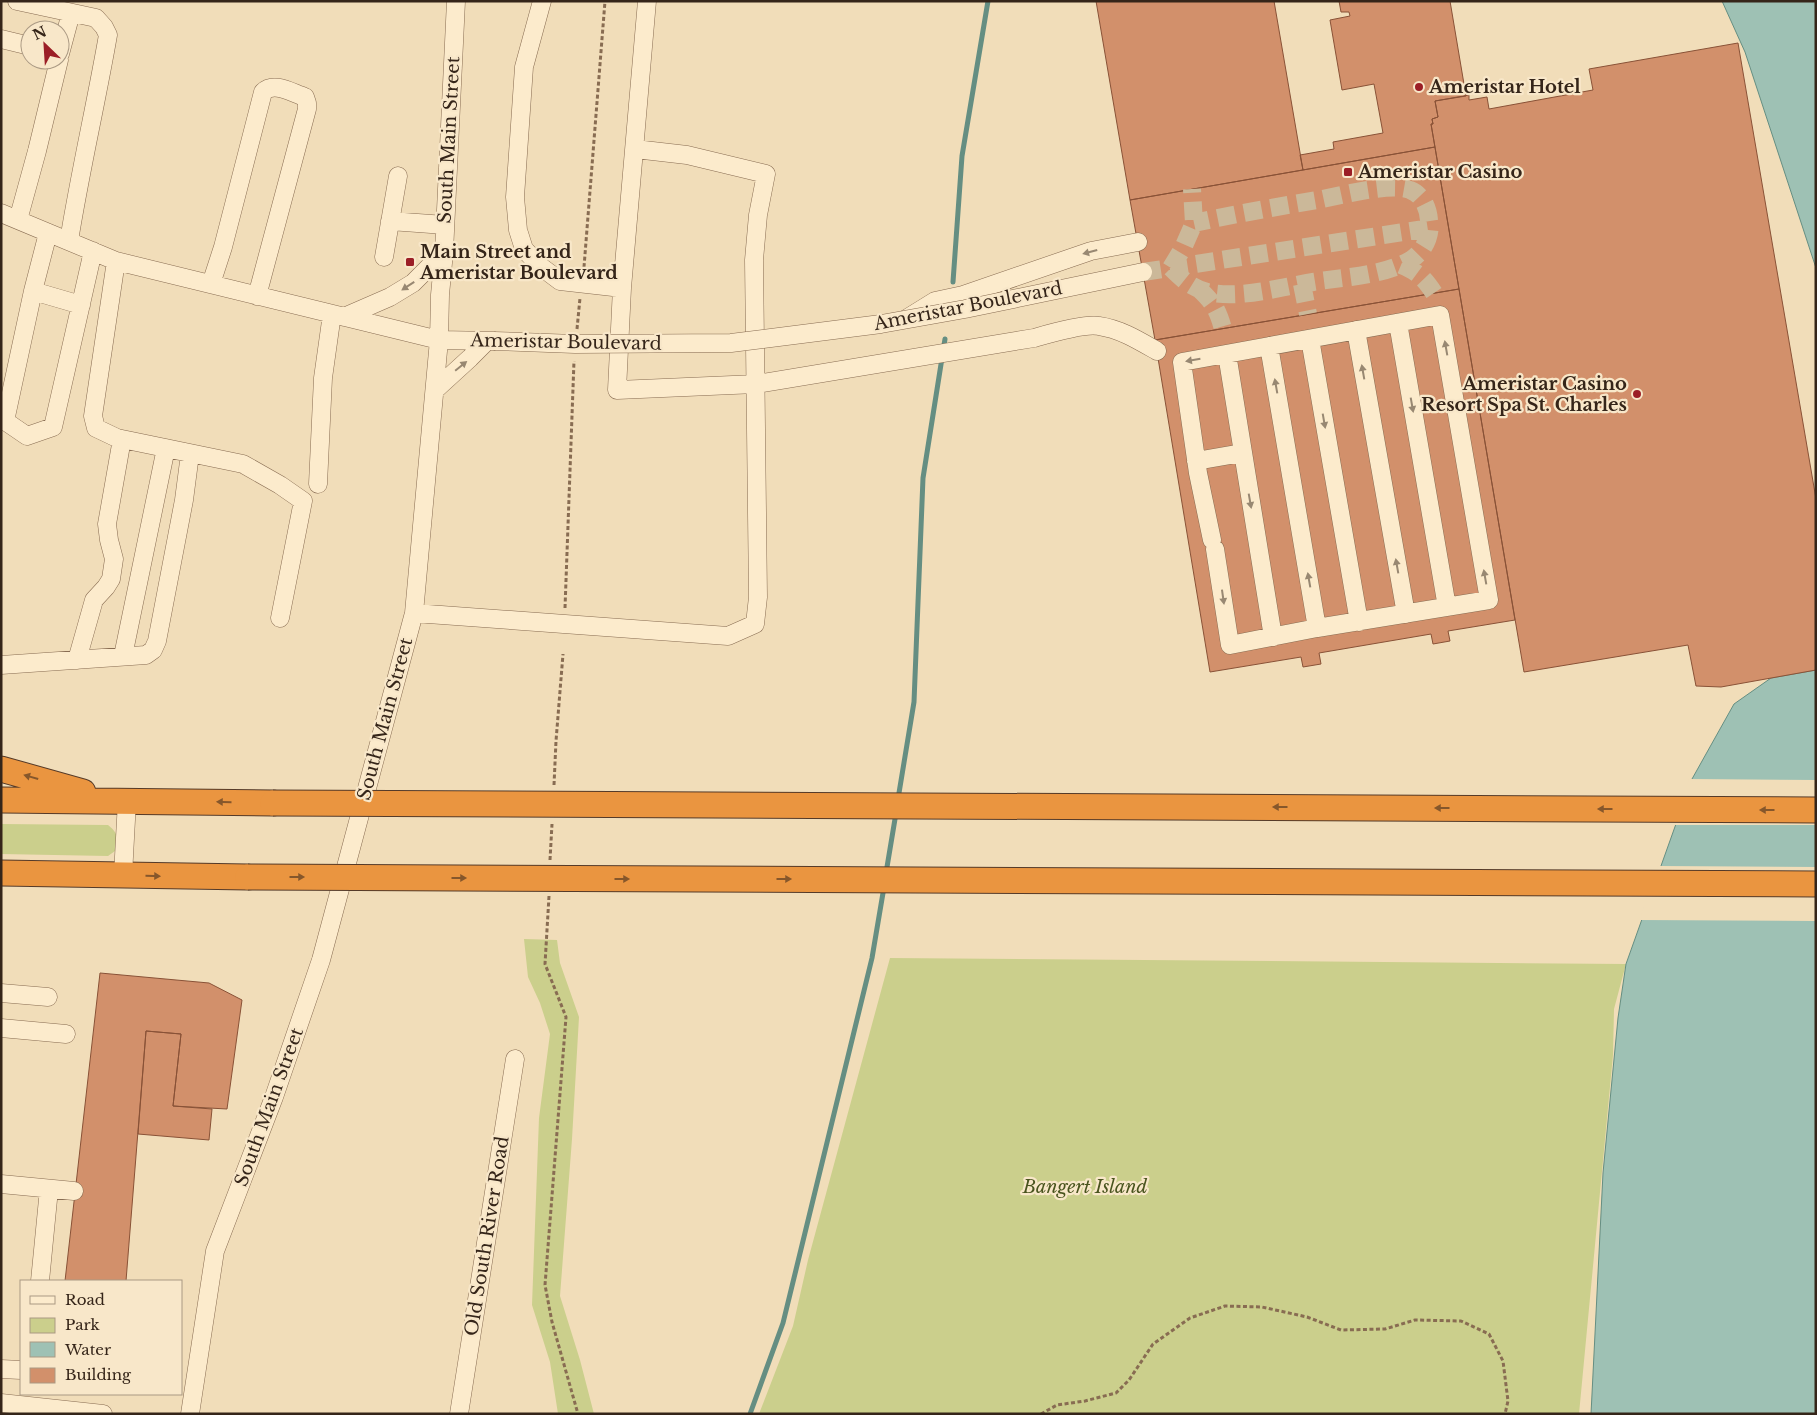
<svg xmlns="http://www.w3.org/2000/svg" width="1817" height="1415" viewBox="0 0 1817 1415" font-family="'Libre Baskerville',serif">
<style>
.green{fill:#cbcf8c}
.water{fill:#9ec1b4;stroke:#658e82}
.pier{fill:#f1ddb9}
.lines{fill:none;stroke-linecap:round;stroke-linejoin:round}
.stream{stroke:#658e82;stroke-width:5}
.building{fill:#d2906b;stroke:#895237}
.minor-tunnel{stroke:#cbb899;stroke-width:18;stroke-dasharray:18 9;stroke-linecap:butt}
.minor-casing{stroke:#886c52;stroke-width:19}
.highway-casing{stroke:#553a28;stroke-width:27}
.path{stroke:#886c52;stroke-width:3;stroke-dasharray:4 2.5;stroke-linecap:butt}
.minor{stroke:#fcebcc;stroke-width:18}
.highway{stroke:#ea9540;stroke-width:25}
.minor-bridge-casing{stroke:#886c52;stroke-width:19;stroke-linecap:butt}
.highway-bridge-casing{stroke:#553a28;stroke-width:27;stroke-linecap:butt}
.minor-bridge{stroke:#fcebcc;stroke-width:18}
.highway-bridge{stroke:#ea9540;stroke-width:25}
.oneway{fill:#988872}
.oneway2{fill:#86572b}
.poi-dot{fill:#9b1e26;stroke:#f8e7c9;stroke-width:2}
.labels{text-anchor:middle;stroke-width:4.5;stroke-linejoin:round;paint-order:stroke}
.poi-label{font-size:18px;font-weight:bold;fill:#352519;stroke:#f8e7c9;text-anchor:start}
.street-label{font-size:18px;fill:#352519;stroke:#f8e7c9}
.park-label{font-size:18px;font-style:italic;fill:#49541e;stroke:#f8e7c9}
</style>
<rect width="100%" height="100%" fill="#f1ddb9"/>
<path class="green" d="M1 824 108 825C119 834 118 838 115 851L108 856 1 854Z
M524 939 557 940 560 963 579 1017 572 1139 560 1296 580 1360 594 1414H558L550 1362 532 1305 539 1118 550 1034 540 1003 528 977Z
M890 958 1626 964 1614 1009 1613 1055 1579 1414H759L793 1326 808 1260Z"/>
<path class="water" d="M1722 1H1816V268L1745 52Z
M1816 670V1414H1591L1603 1173 1618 1018 1626 964 1692 779 1734 704 1771 678Z"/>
<path class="pier" d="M1689 779 1816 780V825H1673Z
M1658 866 1816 867V921L1639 920Z"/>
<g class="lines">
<path class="stream" d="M953 282 962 156 988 1
M898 799 914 702 923 478 945 339
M886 873 896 813
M750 1414 783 1323 872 958 884 887"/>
</g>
<path class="building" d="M1096 1H1274L1303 170 1130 200Z
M1339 1H1450L1466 96 1435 101 1438 117 1432 119 1433 124H1431L1435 147 1303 170 1300 155 1334 149 1333 142 1383 133 1374 84 1342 90 1330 20 1350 16 1349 12H1341Z
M1738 43 1816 499V670L1721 687 1696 686 1688 645 1524 672 1431 124H1433L1432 119 1438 117 1435 101 1469 95V100L1487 97 1489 109 1593 90 1589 69Z
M1435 147 1459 289 1155 340 1130 200Z
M1459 289 1515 620 1448 631 1450 641 1433 644 1431 634 1319 653 1321 664 1303 667 1301 657 1210 672 1155 340Z
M100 973 209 983 242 1000 227 1109 173 1106 181 1034 146 1031 126 1281H65Z
M146 1031 181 1034 173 1106 212 1109 209 1140 138 1134Z"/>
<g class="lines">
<path class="minor-tunnel" d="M1401 265C1418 272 1424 278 1434 293
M1171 268C1183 280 1194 290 1212 293 1244 298 1281 287 1313 282 1343 277 1385 276 1412 259 1424 251 1432 235 1429 220 1428 208 1423 195 1410 190 1391 182 1339 196 1317 200 1276 207 1235 214 1194 223
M1171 268 1183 248 1194 223 1192 189
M1143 272 1430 228
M1302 284 1308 314
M1199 289C1213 302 1218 310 1223 329"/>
<g class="minor-casing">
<path id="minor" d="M17 1 96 18 104 27 108 35C96 104 80 172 69 241
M542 1 524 67 515 197 518 230 524 249 540 266 560 281 622 288
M647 1 622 288 617 390 756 384 1034 338C1048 334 1085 323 1099 326 1120 329 1138 340 1157 351
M1 39 30 46
M60 54 71 13
M1 213 116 261 439 340 494 341
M18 220 37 151 59 60
M390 221 445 225
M48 233 33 291 5 421 27 436 53 427 93 251
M384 257 398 176
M116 261 93 416 96 428 117 438 243 464 280 485 303 501 280 618
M211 284 223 247 263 92C274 81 292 93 305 97L307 103V109L257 296
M33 291 81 305
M344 317 390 297 413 283 444 252
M906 319 935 301 963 295 1091 251 1138 242
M1398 323 1447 607
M1356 330 1406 614
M1310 339 1359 622
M1269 346 1317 628
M1227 354 1273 637
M435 390 470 358 487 341
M1196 461 1242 453
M318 484 323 378 332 314
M1212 540 1198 473 1182 362 1440 315 1489 600 1317 628 1230 645 1215 549
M414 613 728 636 755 624 758 597 754 260 758 215 766 174 687 155 635 149
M123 656 166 448
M77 660 94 600 106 587 111 579 114 559 109 540 107 524 122 439
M1 665 146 655 153 650 157 641 184 500 190 454
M123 875 127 801
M1 993 48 997
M1 1028 66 1034
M1 1184 74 1191
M40 1281 49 1189
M1 1369 21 1370
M1 1403 103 1414
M190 1414 215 1251 274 1097 321 960 414 613 439 340 440 295 444 252 456 1
M459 1414 515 1059"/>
</g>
<g class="highway-casing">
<path id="highway" d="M1 769 83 792
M1 800 273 803
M1 873 248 877"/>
</g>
<path class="path" d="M584 267 605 1
M577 329 580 298
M565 608 574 361
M554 785 556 741 563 654
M550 860 552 824
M549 896 545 964 566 1017 545 1285 552 1322 578 1414
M1041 1414 1057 1405 1085 1401 1116 1393 1129 1380 1153 1344 1190 1318 1225 1306 1262 1307 1307 1317 1341 1330 1385 1329 1415 1320 1461 1321 1489 1334 1503 1361 1508 1401 1505 1414"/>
<use href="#minor" class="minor"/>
<use href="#highway" class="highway"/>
<g class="minor-bridge-casing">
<path id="minor-bridge" d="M494 341 575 344 731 343 881 324 965 309 1143 272"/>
</g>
<g class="highway-bridge-casing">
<path id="highway-bridge" d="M273 803 1816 810
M248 877 1816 884"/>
</g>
<use href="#minor-bridge" class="minor-bridge"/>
<use href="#highway-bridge" class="highway-bridge"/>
</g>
<defs><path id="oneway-solid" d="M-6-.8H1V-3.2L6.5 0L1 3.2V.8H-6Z" transform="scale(1.25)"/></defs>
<g class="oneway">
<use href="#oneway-solid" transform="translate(1090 252) rotate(165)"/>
<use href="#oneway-solid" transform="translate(408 286) rotate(147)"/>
<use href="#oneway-solid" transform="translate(1446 348) rotate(-100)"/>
<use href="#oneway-solid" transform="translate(1193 360) rotate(170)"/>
<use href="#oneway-solid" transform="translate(461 366) rotate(-39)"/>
<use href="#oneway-solid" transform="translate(1363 372) rotate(-100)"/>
<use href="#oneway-solid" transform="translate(1276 386) rotate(-100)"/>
<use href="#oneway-solid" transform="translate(1412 405) rotate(80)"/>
<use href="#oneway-solid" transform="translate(1324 421) rotate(80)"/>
<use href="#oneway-solid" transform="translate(1250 501) rotate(80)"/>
<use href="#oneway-solid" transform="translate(1397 566) rotate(-100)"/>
<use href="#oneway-solid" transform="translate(1485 577) rotate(-100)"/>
<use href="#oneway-solid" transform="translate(1309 580) rotate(-100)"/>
<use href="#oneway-solid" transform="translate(1223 597) rotate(82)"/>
</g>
<g class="oneway2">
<use href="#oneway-solid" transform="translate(31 777) rotate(-164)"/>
<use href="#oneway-solid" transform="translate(224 802) rotate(-179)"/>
<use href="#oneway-solid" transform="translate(1280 807) rotate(-180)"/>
<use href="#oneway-solid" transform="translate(1442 808) rotate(-180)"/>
<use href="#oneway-solid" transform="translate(1605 809) rotate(-180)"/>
<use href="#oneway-solid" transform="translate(1767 810) rotate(-180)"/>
<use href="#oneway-solid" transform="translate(153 876) rotate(1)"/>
<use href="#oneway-solid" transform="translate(297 877)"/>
<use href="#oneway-solid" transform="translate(459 878)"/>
<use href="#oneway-solid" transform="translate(622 879)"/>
<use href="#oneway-solid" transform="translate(784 879)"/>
</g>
<g class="poi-dot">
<circle cx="1419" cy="87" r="5"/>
<rect x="1343" y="167" width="10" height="10" rx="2.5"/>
<rect x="405" y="257" width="10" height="10" rx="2.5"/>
<circle cx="1637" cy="394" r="5"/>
</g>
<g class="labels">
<g class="poi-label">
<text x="1429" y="93">Ameristar Hotel</text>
<text x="1358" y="178">Ameristar Casino</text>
<text x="420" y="258">Main Street and<tspan x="420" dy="21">Ameristar Boulevard</tspan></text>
<text x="1627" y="390" text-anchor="end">Ameristar Casino<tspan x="1627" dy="21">Resort Spa St. Charles</tspan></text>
</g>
<g class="street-label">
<text transform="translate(449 140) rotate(-87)" y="6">South Main Street</text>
<text transform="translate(968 306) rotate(-11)" y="6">Ameristar Boulevard</text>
<text transform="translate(566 342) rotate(1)" y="6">Ameristar Boulevard</text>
<text transform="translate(385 719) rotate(-75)" y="6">South Main Street</text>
<text transform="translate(269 1107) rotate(-70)" y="6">South Main Street</text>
<text transform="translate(487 1236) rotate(-81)" y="6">Old South River Road</text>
</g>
<g class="park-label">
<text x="1085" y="1193">Bangert Island</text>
</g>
</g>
<rect width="1817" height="1415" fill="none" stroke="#352519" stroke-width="5"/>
<rect x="20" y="1280" width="162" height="115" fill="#f8e7c9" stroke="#aa9983"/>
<rect x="30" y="1296" width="25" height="8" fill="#fcebcc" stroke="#aa9983"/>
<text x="65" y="1305" font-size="15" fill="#352519">Road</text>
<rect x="30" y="1318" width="25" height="15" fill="#cbcf8c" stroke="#aa9983"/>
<text x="65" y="1330" font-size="15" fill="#352519">Park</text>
<rect x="30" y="1342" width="25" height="15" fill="#9ec1b4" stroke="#aa9983"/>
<text x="65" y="1355" font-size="15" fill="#352519">Water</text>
<rect x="30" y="1368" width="25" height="15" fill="#d2906b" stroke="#aa9983"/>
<text x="65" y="1380" font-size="15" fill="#352519">Building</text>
<g transform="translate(45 45) rotate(335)"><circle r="24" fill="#f8e7c9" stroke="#aa9983"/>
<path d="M0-4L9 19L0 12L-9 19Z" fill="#9b1e26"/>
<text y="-8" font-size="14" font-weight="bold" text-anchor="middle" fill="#352519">N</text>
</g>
</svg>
